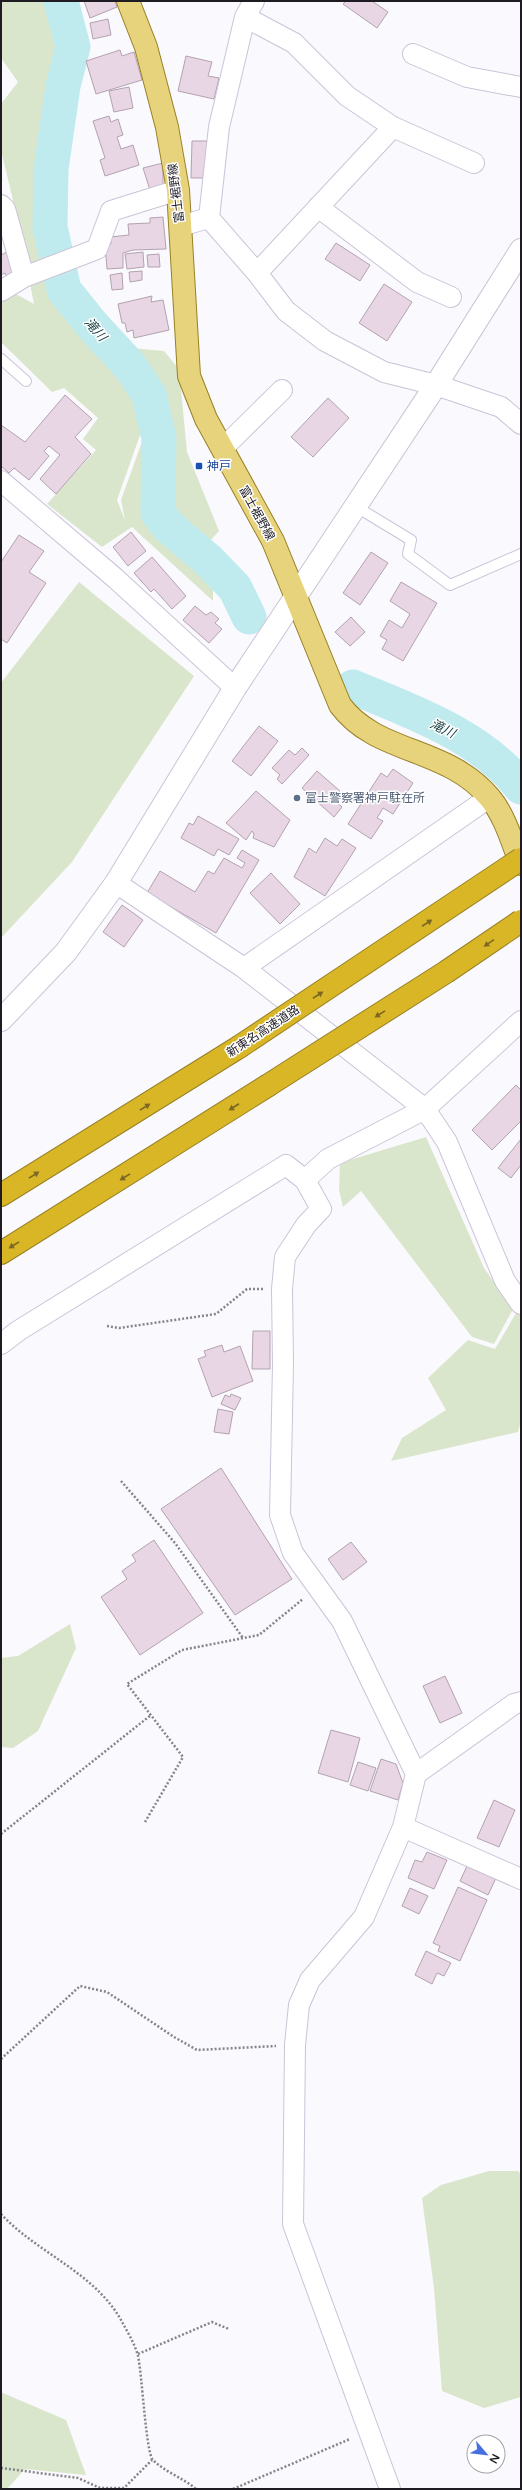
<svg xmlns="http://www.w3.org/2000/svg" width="522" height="2490" viewBox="0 0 522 2490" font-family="'Varela Round','Noto Sans JP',sans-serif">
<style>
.green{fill:#dae6cb;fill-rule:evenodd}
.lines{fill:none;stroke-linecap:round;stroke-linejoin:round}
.river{stroke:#bfebef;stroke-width:35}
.building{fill:#e8d6e5;stroke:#b3a2b0}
.service-casing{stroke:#cbc4d8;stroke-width:12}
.minor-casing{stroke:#cbc4d8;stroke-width:22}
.tertiary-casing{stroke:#cbc4d8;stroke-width:24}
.primary-casing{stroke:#988025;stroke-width:24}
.motorway-casing{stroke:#988025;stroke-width:24}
.path{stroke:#86848a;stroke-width:2.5;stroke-dasharray:2 2;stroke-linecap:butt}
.service{stroke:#fff;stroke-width:10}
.minor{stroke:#fff;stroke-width:20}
.tertiary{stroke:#fff;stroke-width:22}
.primary{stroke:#e8d37d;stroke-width:22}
.motorway{stroke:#d9b626;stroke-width:22}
.motorway-bridge-casing{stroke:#988025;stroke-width:24;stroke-linecap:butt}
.motorway-bridge{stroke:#d9b626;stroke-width:22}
.oneway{fill:#7c6824}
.transit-dot{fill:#1a4fb4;stroke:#fff;stroke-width:1.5}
.service-dot{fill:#5c6f8a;stroke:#fff;stroke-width:1.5}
.labels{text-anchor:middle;stroke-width:3;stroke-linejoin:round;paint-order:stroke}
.street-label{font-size:12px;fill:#1e1b23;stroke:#fff}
.transit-label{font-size:12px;fill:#164399;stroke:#fff;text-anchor:start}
.service-label{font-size:12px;fill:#4e5e75;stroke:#fff;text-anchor:start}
.water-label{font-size:13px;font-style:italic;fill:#133c3f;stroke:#fff}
</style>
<rect width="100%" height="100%" fill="#faf9fd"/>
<path class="green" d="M1 1H55C73 53 66 110 64 164 62 200 63 235 65 271L92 298 131 348 164 351 179 369 187 452 219 531 198 554 213 586V601L132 527 102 547 47 504 96 450 83 439 98 418 64 388 52 392 1 342V303L14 293 34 304 17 217 1 150V104L18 82 1 58ZM140 435 143 439 121 500 125 520 117 500Z
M79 582 194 676 72 862 1 938V683Z
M426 1137 484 1268 513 1309 494 1344 472 1337 361 1191 343 1207 339 1190 340 1163Z
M519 1308 521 1310V1421L518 1432 391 1461 402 1438 446 1410 428 1378 468 1340 495 1349Z
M70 1624 76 1648 38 1731 13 1748 1 1747V1658L18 1656Z
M489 2171H518L521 2174V2397L484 2408 442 2391 434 2288 422 2198 441 2185Z
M3 2393 66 2420 86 2475 25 2469 7 2489H1V2394Z"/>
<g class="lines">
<path class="river" d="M61 1 73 47 63 86 51 169 50 227 64 290 93 326 130 366 149 395 159 438 158 513 169 527 208 560 235 588 249 617
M353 687C412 712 480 735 521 787"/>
</g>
<path class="building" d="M84 1H115L117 7 90 18Z
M346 1H372L388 12 377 28 343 4Z
M108 19 111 35 93 39 90 23Z
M120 50 122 56 134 52 142 80 96 94 86 61Z
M186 56 212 62 208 76 219 78 214 99 178 91Z
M129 87 133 108 114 112 109 91Z
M109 116 111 122 118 119 123 135 117 137 121 149 133 145 139 165 105 176 100 160 105 158 93 121Z
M192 141H207L206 178H191Z
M163 163V186L150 190 143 168Z
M163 217 166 249 133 250 123 253V268L107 269 105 244H111L110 237 129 235 128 224 150 223V218Z
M336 243 370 265 360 281 325 259Z
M7 252 17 272 7 277 5 273 1 275V255Z
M143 252 144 267 127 269 125 254Z
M159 254 160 267H148L147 255Z
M142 271V280L130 282 129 272Z
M122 273 123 289 112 290 110 275Z
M384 284 412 302 387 341 359 323Z
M152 296 151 302 163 300 169 330 134 338 133 330 127 332 125 323H122L118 304Z
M65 395 92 419 75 437 91 454 56 494 40 479 60 455 49 446 44 451 49 456 29 480 14 468 9 473 1 466V425L25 442Z
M328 398 349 418 313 457 291 437Z
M131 532 146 551 128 566 113 547Z
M19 535 44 551 29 572 46 583 7 643 1 639V562Z
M371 552 388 563 360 605 343 593Z
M152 557 186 596 172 609 154 589 151 592 134 573Z
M401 582 437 603 403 661 382 649 387 640 380 636 389 620 402 628 410 614 390 601Z
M195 606 206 615 211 612 219 619 215 623 222 629 209 643 183 620Z
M351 617 365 632 350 646 335 632Z
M259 726 278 741 251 776 232 761Z
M302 748 309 755 282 784 277 779 280 775 272 768 289 750 295 755Z
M393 769 413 783 393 814 383 808 377 818 383 821 371 839 348 824 381 773 387 777Z
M317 771 340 791 333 799 342 807 334 817 302 788Z
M256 791 290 820 274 847 253 838 254 834 252 831 246 840 226 823Z
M198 816 239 839 229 855 218 849 214 856 181 838 189 823 193 825Z
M325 838 337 846 342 839 356 848 325 896 294 877 309 848 316 853Z
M242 850 259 860 216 933 147 893 160 871 195 892 208 871 214 874 224 858 242 868 245 863 237 858Z
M271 873 300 904 280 924 250 893Z
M122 905 143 920 124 947 103 932Z
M516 1085 521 1090V1121L492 1150 472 1130Z
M521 1139V1165L511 1178 498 1168Z
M253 1331H270V1369H252Z
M222 1345 224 1352 240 1346 253 1381 212 1397 198 1359 206 1356 204 1351Z
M231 1394 241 1398 235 1410 221 1404 225 1395 230 1397Z
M218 1409 233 1412 229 1434 214 1432Z
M221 1468 292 1579 235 1615 161 1509Z
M154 1540 203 1613 140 1655 101 1597 127 1579 122 1571 136 1561 132 1555Z
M351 1542 367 1562 343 1580 328 1559Z
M445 1676 462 1713 440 1723 423 1686Z
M331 1730 360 1738 348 1782 318 1773Z
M381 1759 396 1764 403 1783 398 1800 370 1791Z
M358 1762 376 1768 368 1791 350 1785Z
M494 1800 515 1810 499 1847 477 1838Z
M427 1852 447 1860 434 1889 408 1878 415 1860 422 1862Z
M468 1864 496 1878 488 1895 460 1881Z
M458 1887 487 1900 460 1961 438 1951 440 1946 433 1943Z
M410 1888 428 1896 419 1914 402 1906Z
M426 1951 451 1963 444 1976 437 1973 432 1984 415 1975Z"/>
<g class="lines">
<g class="service-casing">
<path id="service" d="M1 359 26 381
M355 506 411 540 408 554 450 585 521 554"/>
</g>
<g class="minor-casing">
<path id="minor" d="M245 17 294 43 347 96 393 127 474 163
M413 54 467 77 521 87
M1 205 5 209 24 277
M318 207 417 282 451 297
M209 218 257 273 286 311 325 341 384 372 436 385 501 407 521 424
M180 226 209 218 219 127 245 17 254 1
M257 273 393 127
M1 291 24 277 97 249 111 211 178 190
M222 449 282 390
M1 481 115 578 235 688
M116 883 244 968 425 1109 447 1142 505 1281 521 1304
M244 968 490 797
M1 1344 18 1331 286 1165 305 1180
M416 1774 514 1704 521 1702
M403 1827 521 1879
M390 2489 293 2224 295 2045 299 2005 310 1980 364 1917 403 1827 416 1774 342 1621 293 1553 280 1515 283 1364 282 1289 285 1257 306 1225 321 1209 305 1180 328 1159 425 1109 521 1021"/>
</g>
<g class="tertiary-casing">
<path id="tertiary" d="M1 1020 66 952 116 883 235 688 436 385 521 250"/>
</g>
<g class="primary-casing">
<path id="primary" d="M128 1 146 47 167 127 178 190 189 376 206 419 273 541 340 705C377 755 447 746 490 798 505 816 512 842 521 864"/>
</g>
<g class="motorway-casing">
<path id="motorway" d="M1 1195 239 1047
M1 1253 267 1086"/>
</g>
<path class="path" d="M107 1326 119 1328 216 1314 247 1289H263
M121 1481 175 1543 243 1638
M145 1822 183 1757 127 1684 182 1650 259 1635 303 1599
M1 1834 151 1715
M1 2059 80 1986 107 1992 174 2037 197 2050 276 2046
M1 2214C37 2253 94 2272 121 2320 127 2331 135 2344 138 2356 142 2373 146 2454 153 2460 165 2472 183 2478 196 2489
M138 2354 212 2322 229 2329
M1 2468 78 2478 100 2488H124L152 2460
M233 2489 350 2439"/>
<use href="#service" class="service"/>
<use href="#minor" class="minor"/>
<use href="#tertiary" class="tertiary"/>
<use href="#primary" class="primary"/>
<use href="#motorway" class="motorway"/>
<g class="motorway-bridge-casing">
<path id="motorway-bridge" d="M239 1047 521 859
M267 1086 446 972 521 921"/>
</g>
<use href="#motorway-bridge" class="motorway-bridge"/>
</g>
<defs><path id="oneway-solid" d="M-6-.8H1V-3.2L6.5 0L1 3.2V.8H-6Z"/></defs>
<g class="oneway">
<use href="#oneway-solid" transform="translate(427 923) rotate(-33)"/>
<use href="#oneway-solid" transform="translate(489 943) rotate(146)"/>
<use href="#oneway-solid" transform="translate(318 995) rotate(-33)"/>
<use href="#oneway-solid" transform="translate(380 1014) rotate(148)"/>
<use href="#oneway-solid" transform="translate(145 1107) rotate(-32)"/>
<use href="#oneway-solid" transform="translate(234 1107) rotate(147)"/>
<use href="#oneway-solid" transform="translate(34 1175) rotate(-32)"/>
<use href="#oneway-solid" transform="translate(125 1177) rotate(148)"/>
<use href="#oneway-solid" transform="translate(14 1245) rotate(148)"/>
</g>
<rect class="transit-dot" x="195" y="462" width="8" height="8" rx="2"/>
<circle class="service-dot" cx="297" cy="798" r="4"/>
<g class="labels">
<g class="street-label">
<text transform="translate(176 193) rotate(-97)" y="4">富士裾野線</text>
<text transform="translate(257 513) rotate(61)" y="4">富士裾野線</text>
<text transform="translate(263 1031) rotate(-33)" y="4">新東名高速道路</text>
</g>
<g class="transit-label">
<text x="207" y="470">神戸</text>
</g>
<g class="service-label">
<text x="305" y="802">富士警察署神戸駐在所</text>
</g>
<g class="water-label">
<text transform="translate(96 329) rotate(49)" y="5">滝川</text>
<text transform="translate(443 728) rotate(26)" y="5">滝川</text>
</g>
</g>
<rect width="522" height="2490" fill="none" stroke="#1e1b23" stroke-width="4"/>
<g transform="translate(486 2454) rotate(118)"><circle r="19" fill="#ffffff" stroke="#a5a4a7"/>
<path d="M0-3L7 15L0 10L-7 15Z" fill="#466fe1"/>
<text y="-6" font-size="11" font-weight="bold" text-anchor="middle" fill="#1e1b23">N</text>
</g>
</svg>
